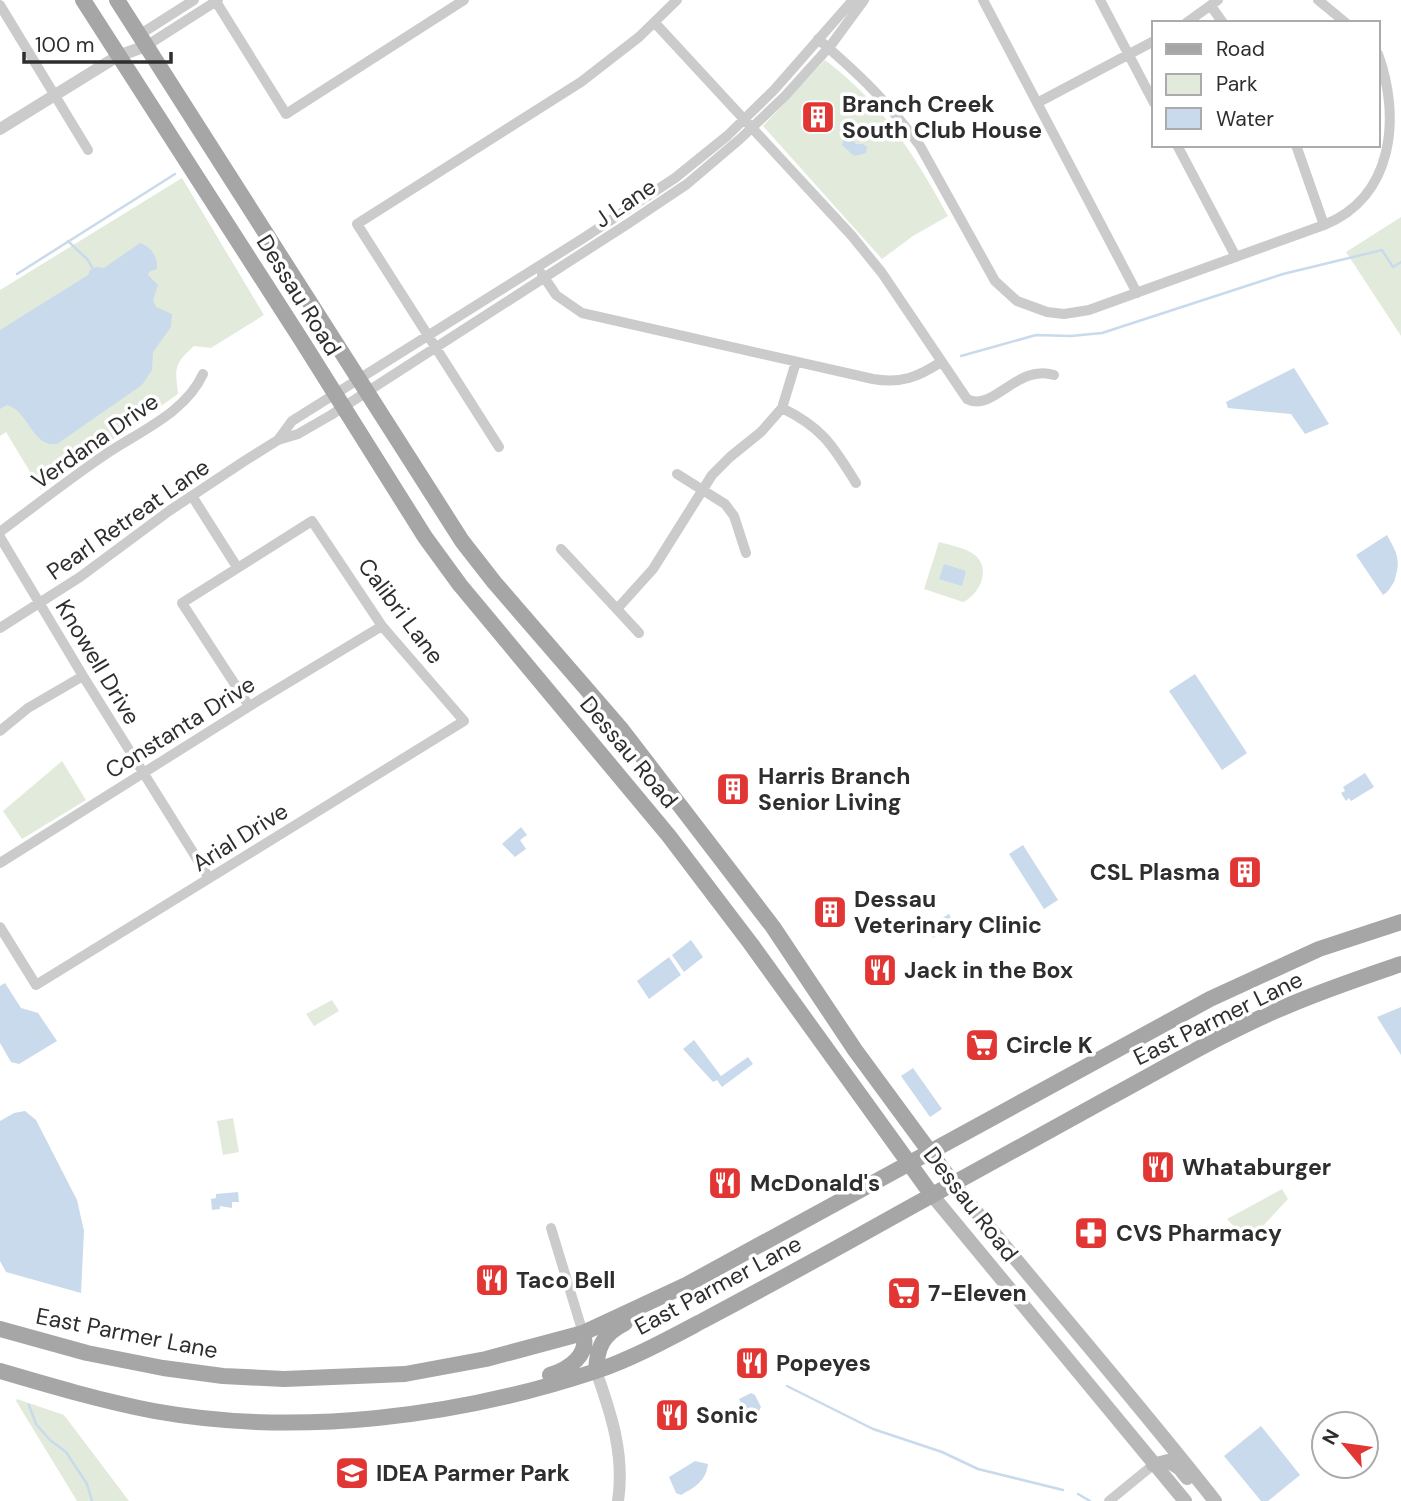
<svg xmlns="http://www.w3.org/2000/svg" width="1401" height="1501" viewBox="0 0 1401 1501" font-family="'DM Sans',sans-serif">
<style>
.green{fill:#e2ebdb}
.water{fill:#c8daeb}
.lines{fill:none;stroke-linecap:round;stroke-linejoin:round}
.stream{stroke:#c8daeb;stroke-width:2.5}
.minor{stroke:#cbcbcb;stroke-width:10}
.tertiary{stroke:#cbcbcb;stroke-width:12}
.secondary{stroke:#b8b8b8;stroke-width:14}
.primary{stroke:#a6a6a6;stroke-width:16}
.labels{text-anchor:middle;stroke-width:7;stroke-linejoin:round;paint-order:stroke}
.poi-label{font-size:23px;font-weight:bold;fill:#2e2e2e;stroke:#fff;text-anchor:start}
.street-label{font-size:23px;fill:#2e2e2e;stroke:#fff}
</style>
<rect width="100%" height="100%" fill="#fff"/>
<path class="green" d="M825 60C884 105 913 153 948 216L913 236 882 259 763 126Z
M182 178 264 315 211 348 194 346C174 364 175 368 178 394L41 490 6 432 0 436V290Z
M1401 217V336L1346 252Z
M939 542C950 545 967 548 976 556 991 570 979 595 963 602L924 589Z
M62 761 86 800 22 839 3 811Z
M332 1000 339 1011 314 1026 306 1014Z
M233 1118 239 1152 223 1155 217 1121Z
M1282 1189 1288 1199 1248 1242 1227 1219Z
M17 1399 64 1415 129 1501H77L16 1401Z"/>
<path class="water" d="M848 132 852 134V140L856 144H863L867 147 866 153 854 156 842 145 845 134Z
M140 243C151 247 158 256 157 269L149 272 148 275 158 285 153 300 156 307 172 314 171 327 153 352 152 370 142 385 57 444C32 448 29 411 7 405L0 409V330L88 275 90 270 96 267 104 268Z
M1294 368 1329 424 1305 434 1291 414 1228 408 1226 402Z
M1387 535C1398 555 1401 560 1394 582 1390 588 1389 591 1383 595L1356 555Z
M944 564 966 571 962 586 939 579Z
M1195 674 1247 753 1222 770 1169 691Z
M1365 773 1374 787 1351 801 1349 798 1346 801 1341 793 1345 791 1343 787Z
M521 827 527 835 520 840 526 849 515 857 502 844Z
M1023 845 1058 900 1044 909 1009 854Z
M949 914 955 925 933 938 927 927Z
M691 940 703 957 684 972 672 955Z
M669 957 681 975 649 999 637 981Z
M5 983 21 1008 38 1013 57 1041 19 1064 11 1062 0 1043V986Z
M1401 1007V1055L1377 1017Z
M694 1040 721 1076 748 1057 753 1064 722 1087 717 1080 713 1082 683 1049Z
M913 1068 942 1109 930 1117 901 1076Z
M25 1111 36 1120 77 1200 84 1231 81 1293 6 1272 0 1261V1121L14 1113Z
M238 1192 239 1202H232V1208L220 1206V1209L212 1210 211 1199 216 1198V1194Z
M751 1393 755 1395 761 1407 757 1415 748 1419 739 1399Z
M1261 1426 1300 1475 1268 1501H1261L1224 1456Z
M695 1461 708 1464C706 1481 695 1487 681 1495L676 1493 669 1477Z"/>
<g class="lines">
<path class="stream" d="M68 241 88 260 93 269
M17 274 175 174
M961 356 1036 335 1071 336 1102 333 1283 274 1382 250 1393 267 1401 262
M787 1386 873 1429 942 1452 978 1469 1063 1490
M29 1405 36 1424 50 1440 66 1452 87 1484 92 1501
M1078 1494 1090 1501"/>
<path class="minor" d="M215 0 286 114 464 0
M983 0 1137 293
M1100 0 1154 103
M1318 0 1346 23
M0 5 88 150
M1211 6 1223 23
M655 23 852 236 882 273 967 399C993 413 1017 363 1054 375
M1186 23 1218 0
M139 35 194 0
M818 39C860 75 888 102 920 146L995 281 1017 301 1047 312 1064 314 1089 310 1324 225C1394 197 1401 117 1378 54
M146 46 218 0
M1037 103 1154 41
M1177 145 1236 257
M1296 145 1324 225
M542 274 556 295 582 313 873 379C901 384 918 377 941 362
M782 408C823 428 833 446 856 483
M278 440 292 421 582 239 675 178 727 136 774 90 853 0
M499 447 357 224 581 82 639 37 677 0
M677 474 725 504 734 516 746 553
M192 496 237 567
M0 532C32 508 63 484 96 461 132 434 184 416 203 374
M0 537 83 676 209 878
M561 549 639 633
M617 609 653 569 712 475 730 457 761 432 782 408 796 362
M0 628 80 577 169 511 246 460 278 440 298 434 331 415 629 223 687 184 740 139 785 96 831 45 864 0
M0 731 28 708 83 676
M0 863 261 699 382 626
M0 927 36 985 464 721 382 626 312 521 182 603 249 706
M551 1228 583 1333
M1109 1501 1153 1465"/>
<path class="tertiary" d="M0 129 118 56 146 46
M596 1371C611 1413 625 1455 618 1501"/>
<path class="secondary" d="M952 1182C1039 1289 1130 1393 1215 1501
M932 1195 1185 1501
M1153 1465 1168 1461 1179 1468 1187 1478"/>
<path class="primary" d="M83 0 302 341 425 537 460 585 669 836 751 944 932 1195
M117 0 462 541 494 582 622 730 773 927 855 1050 952 1182
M0 1329 87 1353 163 1368 223 1376 284 1379 405 1374 486 1359 583 1333 686 1285 1210 999 1319 949 1401 922
M0 1371C51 1386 102 1401 154 1411 298 1437 458 1417 596 1371 634 1358 670 1338 706 1319 753 1294 799 1269 846 1243 932 1195 1018 1148 1105 1100 1165 1068 1224 1032 1287 1006 1324 990 1363 977 1401 964
M596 1371C597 1347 603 1334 625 1323
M550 1375C569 1369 590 1355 583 1333"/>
</g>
<defs>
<g id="building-square" transform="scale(1.75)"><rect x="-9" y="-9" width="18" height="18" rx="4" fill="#e13633" stroke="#fff"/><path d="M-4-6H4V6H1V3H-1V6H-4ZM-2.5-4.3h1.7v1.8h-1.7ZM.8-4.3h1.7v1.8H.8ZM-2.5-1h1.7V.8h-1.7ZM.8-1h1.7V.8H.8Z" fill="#fff"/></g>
<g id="restaurant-square" transform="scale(1.75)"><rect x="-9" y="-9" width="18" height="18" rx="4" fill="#e13633" stroke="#fff"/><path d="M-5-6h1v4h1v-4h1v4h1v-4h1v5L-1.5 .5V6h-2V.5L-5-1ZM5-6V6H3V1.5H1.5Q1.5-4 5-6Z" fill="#fff"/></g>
<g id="supermarket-square" transform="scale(1.75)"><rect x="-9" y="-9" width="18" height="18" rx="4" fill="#e13633" stroke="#fff"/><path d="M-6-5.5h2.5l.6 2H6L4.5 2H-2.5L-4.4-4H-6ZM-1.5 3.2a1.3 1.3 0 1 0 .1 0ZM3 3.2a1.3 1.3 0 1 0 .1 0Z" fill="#fff"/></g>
<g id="pharmacy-square" transform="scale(1.75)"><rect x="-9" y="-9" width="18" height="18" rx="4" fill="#e13633" stroke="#fff"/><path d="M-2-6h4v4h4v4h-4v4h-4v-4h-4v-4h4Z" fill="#fff"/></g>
<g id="school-square" transform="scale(1.75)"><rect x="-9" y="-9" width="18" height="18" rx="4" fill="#e13633" stroke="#fff"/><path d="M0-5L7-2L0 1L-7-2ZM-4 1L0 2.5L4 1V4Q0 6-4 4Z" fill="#fff"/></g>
</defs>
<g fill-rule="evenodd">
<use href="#building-square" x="818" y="117"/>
<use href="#building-square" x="733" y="789"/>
<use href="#building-square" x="1245" y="872"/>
<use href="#building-square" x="830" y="912"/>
<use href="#restaurant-square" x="880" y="970"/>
<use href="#supermarket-square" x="982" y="1045"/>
<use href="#restaurant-square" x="1158" y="1167"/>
<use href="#restaurant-square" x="725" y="1183"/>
<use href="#pharmacy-square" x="1091" y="1233"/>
<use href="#restaurant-square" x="492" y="1280"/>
<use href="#supermarket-square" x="904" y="1293"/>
<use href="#restaurant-square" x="752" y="1363"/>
<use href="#restaurant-square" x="672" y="1415"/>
<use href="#school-square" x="352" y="1473"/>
</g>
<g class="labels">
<g class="poi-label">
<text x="842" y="112">Branch Creek<tspan x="842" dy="26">South Club House</tspan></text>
<text x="758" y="784">Harris Branch<tspan x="758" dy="26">Senior Living</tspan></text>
<text x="1220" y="880" text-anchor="end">CSL Plasma</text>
<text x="854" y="907">Dessau<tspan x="854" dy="26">Veterinary Clinic</tspan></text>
<text x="904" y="978">Jack in the Box</text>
<text x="1006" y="1053">Circle K</text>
<text x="1182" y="1175">Whataburger</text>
<text x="750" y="1191">McDonald's</text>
<text x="1116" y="1241">CVS Pharmacy</text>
<text x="516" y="1288">Taco Bell</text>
<text x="928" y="1301">7-Eleven</text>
<text x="776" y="1371">Popeyes</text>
<text x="696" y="1423">Sonic</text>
<text x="376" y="1481">IDEA Parmer Park</text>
</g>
<g class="street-label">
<text transform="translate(625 203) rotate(-34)" y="8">J Lane</text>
<text transform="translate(299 295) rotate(58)" y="8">Dessau Road</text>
<text transform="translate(95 441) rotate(-35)" y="8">Verdana Drive</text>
<text transform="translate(128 519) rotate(-35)" y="8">Pearl Retreat Lane</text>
<text transform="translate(401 611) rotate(53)" y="8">Calibri Lane</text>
<text transform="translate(98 662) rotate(59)" y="8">Knowell Drive</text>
<text transform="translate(180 727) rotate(-32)" y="8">Constanta Drive</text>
<text transform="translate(629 752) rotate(50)" y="8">Dessau Road</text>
<text transform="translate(240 837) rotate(-32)" y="8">Arial Drive</text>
<text transform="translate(1218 1018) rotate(-26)" y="8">East Parmer Lane</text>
<text transform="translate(971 1204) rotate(52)" y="8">Dessau Road</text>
<text transform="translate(718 1285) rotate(-28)" y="8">East Parmer Lane</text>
<text transform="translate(127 1333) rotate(11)" y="8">East Parmer Lane</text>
</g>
</g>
<rect x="1152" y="21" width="228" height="126" fill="#ffffff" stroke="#ababab" stroke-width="2"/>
<rect x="1166" y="44" width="35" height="10" fill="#a6a6a6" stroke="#ababab" stroke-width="2"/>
<text x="1216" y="56" font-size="21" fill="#2e2e2e">Road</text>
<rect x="1166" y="74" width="35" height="21" fill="#e2ebdb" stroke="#ababab" stroke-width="2"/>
<text x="1216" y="91" font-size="21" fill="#2e2e2e">Park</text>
<rect x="1166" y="108" width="35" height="21" fill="#c8daeb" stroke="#ababab" stroke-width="2"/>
<text x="1216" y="126" font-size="21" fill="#2e2e2e">Water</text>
<g transform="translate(1345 1445) rotate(299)"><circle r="33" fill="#ffffff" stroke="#ababab" stroke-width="2"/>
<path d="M0-5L12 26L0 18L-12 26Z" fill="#e13633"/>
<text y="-10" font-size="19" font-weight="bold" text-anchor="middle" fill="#2e2e2e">N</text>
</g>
<path d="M24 52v10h147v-10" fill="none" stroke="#2e2e2e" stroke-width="3.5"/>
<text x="35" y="52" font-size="21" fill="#2e2e2e" stroke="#ffffff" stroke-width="5" paint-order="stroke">100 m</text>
</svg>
